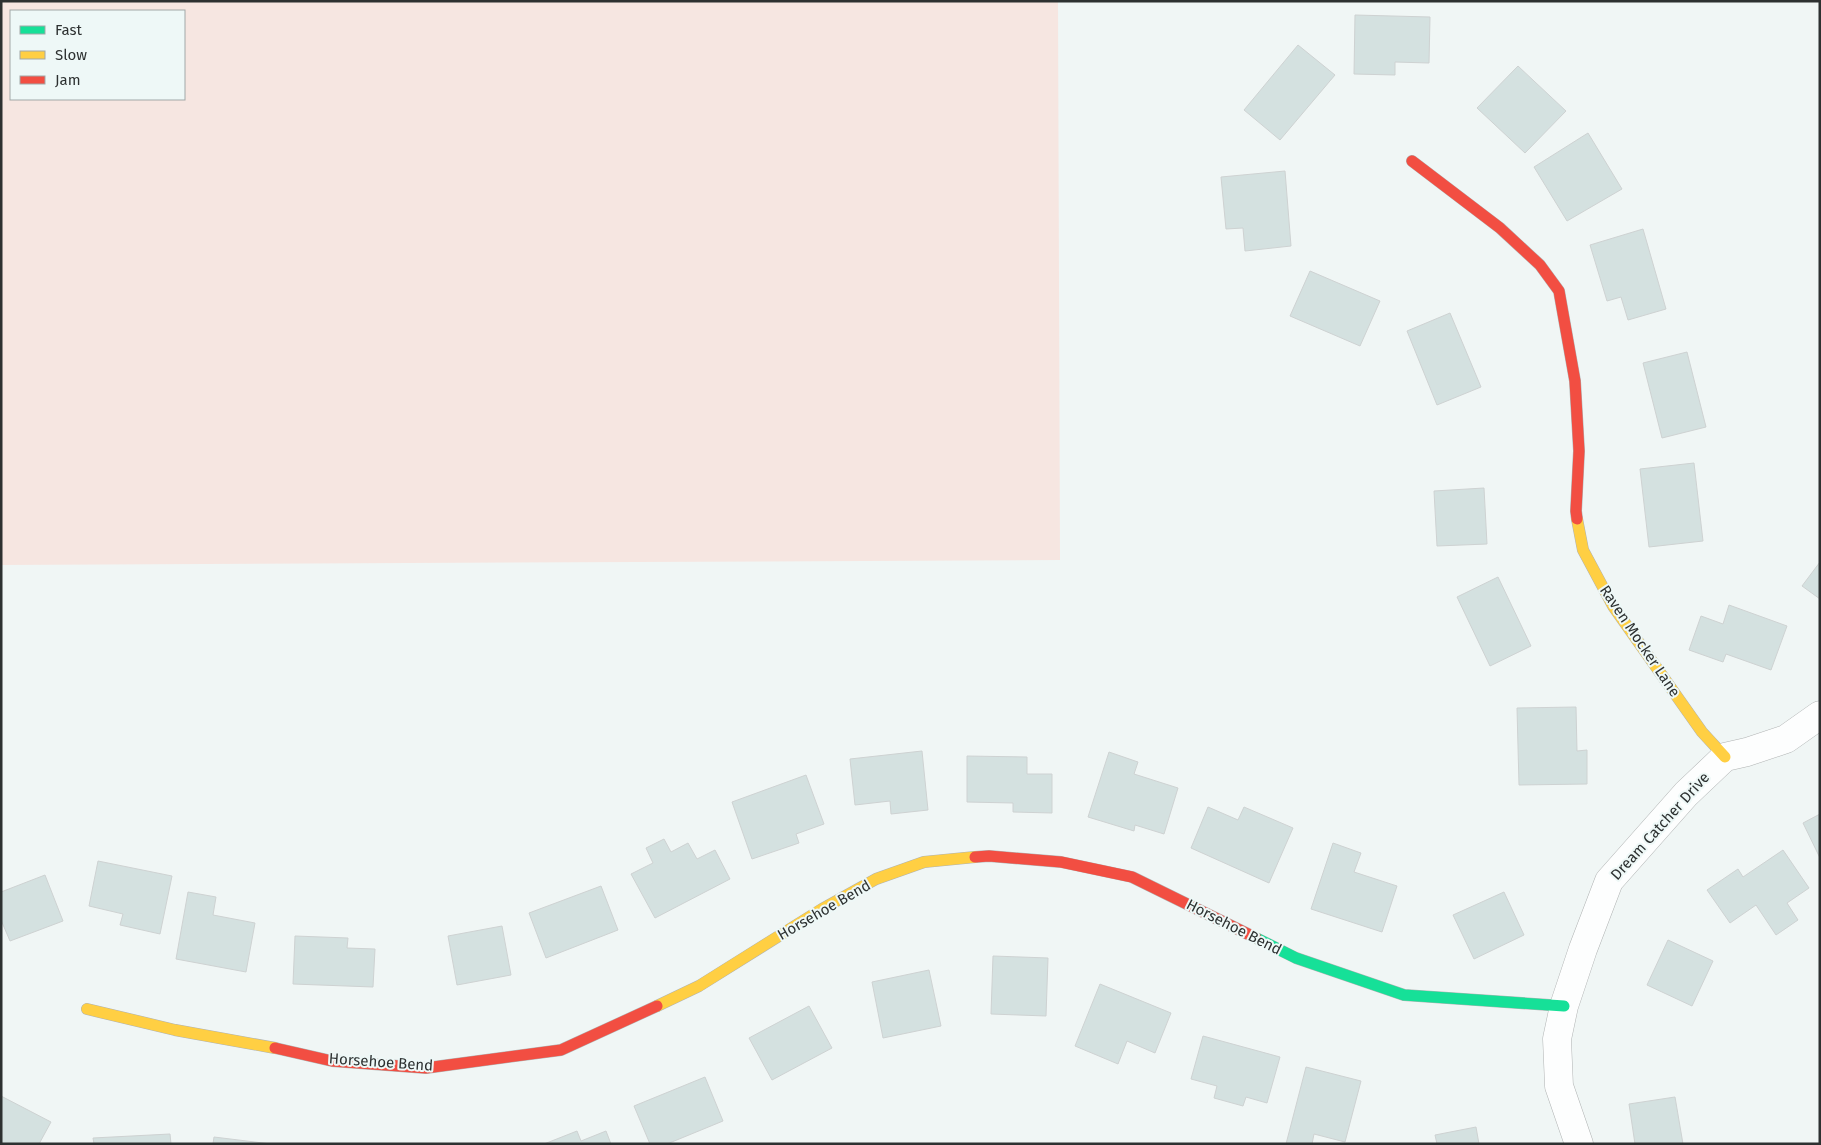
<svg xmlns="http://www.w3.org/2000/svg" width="1821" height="1145" viewBox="0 0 1821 1145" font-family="'Fira Sans',sans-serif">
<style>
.green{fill:#f6e6e1;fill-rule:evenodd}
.building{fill:#d4e1e0;stroke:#ced2d2}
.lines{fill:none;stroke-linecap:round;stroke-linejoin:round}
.street-casing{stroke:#b0b3b3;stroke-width:29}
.fast-casing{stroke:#b0b3b3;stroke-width:12}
.slow-casing{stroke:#b0b3b3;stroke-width:12}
.jam-casing{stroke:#b0b3b3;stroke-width:12}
.street{stroke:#fdfefe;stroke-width:28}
.fast{stroke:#16e098;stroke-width:11}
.slow{stroke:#ffcf43;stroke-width:11}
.jam{stroke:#f24e42;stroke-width:11}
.labels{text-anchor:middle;stroke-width:4;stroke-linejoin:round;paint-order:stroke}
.street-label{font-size:15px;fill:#2d3131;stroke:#eef8f7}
</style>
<rect width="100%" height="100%" fill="#f0f6f5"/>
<path class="green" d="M1 1H1058L1060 560 1 565ZM11 11H184V99H11Z"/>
<path class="building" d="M1355 15 1430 17 1429 63 1395 62V75L1354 74Z
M1298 45 1335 75 1280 140 1244 110Z
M1518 66 1566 111 1525 153 1477 108Z
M1588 133 1622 189 1567 221 1534 167Z
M1285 171 1291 246 1245 251 1243 228 1226 229 1221 177Z
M1643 229 1666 309 1628 320 1621 297 1607 301 1590 245Z
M1310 271 1380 301 1360 346 1290 316Z
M1450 313 1481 387 1437 405 1407 331Z
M1687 352 1706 427 1662 438 1643 363Z
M1694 463 1703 541 1649 547 1640 469Z
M1484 488 1487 544 1437 546 1434 491Z
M1820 562V599L1802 586Z
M1498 577 1531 646 1490 666 1457 597Z
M1729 605 1787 626 1771 670 1726 654 1723 662 1689 650 1701 616 1723 624Z
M1576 707 1577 751 1587 750V784L1519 785 1517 708Z
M922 751 928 810 891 814 890 801 855 805 850 759Z
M1109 752 1138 762 1134 774 1178 788 1164 834 1135 825 1134 831 1088 817Z
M967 756 1027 757V774H1052V813L1013 812V803L967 802Z
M806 775 824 824 796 834 799 843 752 859 732 802Z
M1208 807 1238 820 1244 807 1293 828 1269 883 1191 848Z
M1820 814V858L1803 823Z
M664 839 671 852 688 843 697 859 715 850 730 879 655 918 631 874 653 863 646 848Z
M1333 843 1361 853 1354 872 1397 886 1382 932 1311 909Z
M1783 850 1809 888 1787 903 1798 920 1776 935 1756 905 1730 923 1707 890 1738 869 1743 877Z
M98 861 172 876 160 934 120 925 123 914 89 906Z
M45 875 63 921 10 941 1 920V892Z
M601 886 618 930 546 958 529 913Z
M188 892 216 897 213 915 255 923 246 972 176 959Z
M1504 892 1524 935 1474 959 1453 915Z
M502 926 511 975 457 985 448 936Z
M295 936 348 938 347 948 375 949 373 987 293 984Z
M1668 940 1713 961 1692 1006 1647 985Z
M993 956 1048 958 1046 1016 991 1014Z
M929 970 941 1026 883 1038 872 982Z
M1100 984 1171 1013 1155 1053 1127 1041 1118 1064 1075 1046Z
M809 1006 832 1048 772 1080 749 1038Z
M1203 1036 1280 1057 1267 1103 1246 1097 1243 1106 1214 1098 1217 1086 1191 1079Z
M1306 1067 1361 1081 1345 1142 1314 1134 1312 1144H1286Z
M705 1077 723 1121 667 1144H650L634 1106Z
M1 1096 51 1122 39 1144H1Z
M1675 1097 1683 1144H1635L1629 1104Z
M1476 1127 1479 1144H1437L1435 1135Z
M577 1131 581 1141 606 1131 611 1144H544Z
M170 1134 171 1144H94L93 1138Z
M214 1137 271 1144H213Z"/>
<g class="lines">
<g class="street-casing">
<path id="street" d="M1579 1144 1559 1086 1557 1039 1564 1006 1583 949 1609 881 1686 794 1725 757 1747 752 1786 739 1820 715"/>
</g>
<g class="fast-casing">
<path id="fast" d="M1256 938 1296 958 1404 995 1564 1006"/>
</g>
<g class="slow-casing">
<path id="slow" d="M1577 519 1583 550 1613 606 1702 732 1725 757
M657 1006 699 986 822 909 876 879 924 862 975 857
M87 1009 175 1030 275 1048"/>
</g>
<g class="jam-casing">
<path id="jam" d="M1412 161 1500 228 1540 265 1559 291 1575 381 1579 451 1576 511 1577 519
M975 857 989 856 1061 862 1132 877 1256 938
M275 1048 332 1061 426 1068 561 1050 657 1006"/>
</g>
<use href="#street" class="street"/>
<use href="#fast" class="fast"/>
<use href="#slow" class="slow"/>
<use href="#jam" class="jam"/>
</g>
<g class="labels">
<g class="street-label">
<text transform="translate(1640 641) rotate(56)" y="5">Raven Mocker Lane</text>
<text transform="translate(1660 826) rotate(-48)" y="5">Dream Catcher Drive</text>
<text transform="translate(824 910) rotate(-30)" y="5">Horsehoe Bend</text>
<text transform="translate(1234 927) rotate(27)" y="5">Horsehoe Bend</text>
<text transform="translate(381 1062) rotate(4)" y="5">Horsehoe Bend</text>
</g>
</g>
<rect width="1821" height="1145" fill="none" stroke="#2d3131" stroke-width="5"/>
<rect x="10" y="10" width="175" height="90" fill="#eef8f7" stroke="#a1a8a8"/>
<rect x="20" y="26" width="25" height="8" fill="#16e098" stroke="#a1a8a8"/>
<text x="55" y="35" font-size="15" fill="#2d3131">Fast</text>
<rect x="20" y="51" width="25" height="8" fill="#ffcf43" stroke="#a1a8a8"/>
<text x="55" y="60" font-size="15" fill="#2d3131">Slow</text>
<rect x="20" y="76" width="25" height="8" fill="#f24e42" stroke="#a1a8a8"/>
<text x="55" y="85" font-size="15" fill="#2d3131">Jam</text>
</svg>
